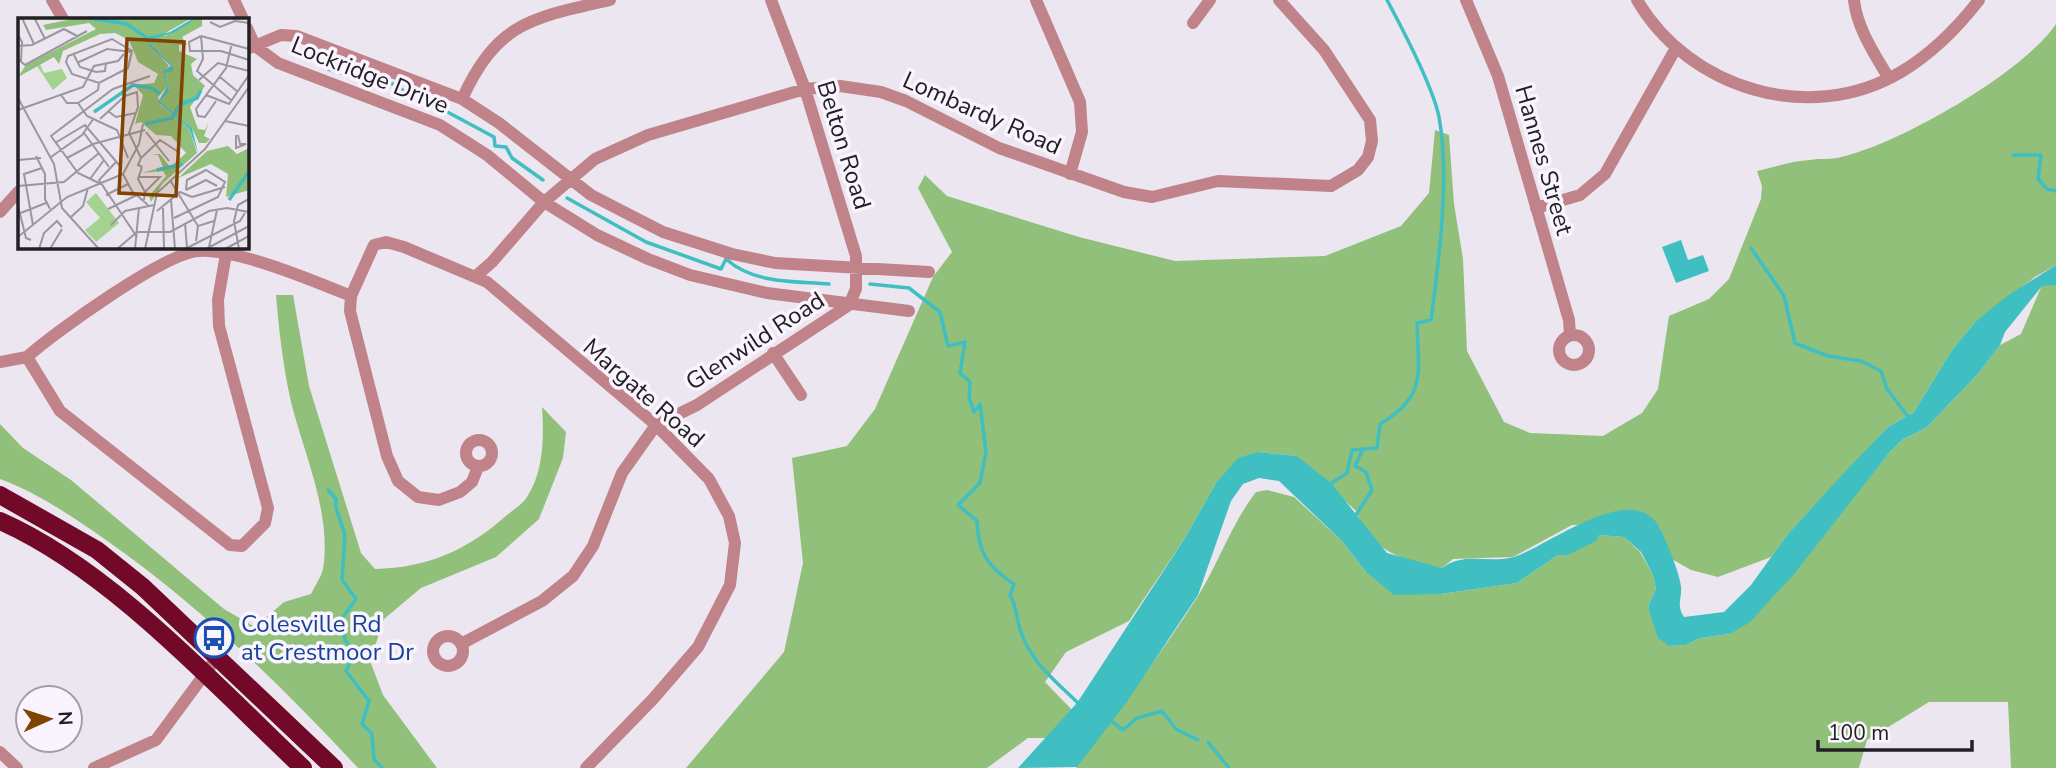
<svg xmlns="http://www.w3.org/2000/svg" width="2056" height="768" viewBox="0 0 2056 768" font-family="'Nunito Sans',sans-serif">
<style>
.forest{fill:#90c07a}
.water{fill:#3fbfc2}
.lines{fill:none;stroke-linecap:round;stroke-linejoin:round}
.stream{stroke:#3fbfc2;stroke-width:3.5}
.minor{stroke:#c0838a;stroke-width:12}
.highway{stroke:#720929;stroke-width:18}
.labels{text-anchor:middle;stroke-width:7;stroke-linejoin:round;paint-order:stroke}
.street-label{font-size:24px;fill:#222023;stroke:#faf4fe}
.transit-label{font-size:24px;fill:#164399;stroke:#faf4fe;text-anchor:start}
.inset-river{fill:none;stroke:#3fbfc2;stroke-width:3.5}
.inset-road{fill:none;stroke:#9b979e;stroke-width:2}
.view{fill:#814301;fill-opacity:0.15;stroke:#814301;stroke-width:3.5}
.inset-edge{fill:none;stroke:#222023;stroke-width:3.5}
</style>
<rect width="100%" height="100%" fill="#ece6f0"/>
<path class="forest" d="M2056 24V265L2035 277 1977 320 1952 350 1914 412 1888 427 1787 535 1771 557 1718 577 1691 570 1670 558 1657 523 1572 525 1513 557 1453 559 1442 568C1403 560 1372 553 1356 511L1297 456 1258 452 1216 483 1185 538 1129 621 1066 652 1045 682 1072 710 1048 738H1028L987 768H686L784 652 803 563 792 458 847 446 875 409 933 277 952 252 918 188 925 175 947 196 1079 237 1175 261 1325 256 1401 226 1429 193 1435 130 1449 135 1454 204 1463 259 1467 351 1504 422 1530 433 1603 436 1642 413 1658 389 1669 316 1709 299 1729 279 1761 199 1762 186 1757 171C1774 167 1792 161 1810 160 1820 158 1831 160 1841 157 1899 144 2023 73 2056 24Z
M2042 285H2056V768H2011L2008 702H1929L1867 740 1859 768H1076C1117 711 1160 656 1198 596 1219 562 1232 523 1256 492L1267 490 1294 497 1342 541 1366 572 1441 594 1517 583 1558 555H1568L1599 535 1624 537 1640 552 1653 575 1656 589 1648 607 1669 646 1686 645 1700 638 1730 634 1771 599 1889 453 1902 440 1926 428 1977 375 2000 345 2021 334Z
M276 295H293L309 386 361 553 375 569C427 568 468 550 507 515 513 510 523 504 527 497 544 472 544 435 542 407L566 432 563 458 539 519 496 557 421 588 384 619 370 661 383 695 437 768H358C281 685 199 605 106 540 73 517 38 493 0 479V424L23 448 71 480 224 609 255 627 284 602 311 594C315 586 321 577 323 569 332 514 304 454 291 402 283 366 279 331 276 295Z"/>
<path class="water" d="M1681 240 1688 260 1703 255 1709 271 1676 283 1662 247Z
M2056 265V285L2042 286 2005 332 2000 345 1977 375 1926 428 1902 440 1889 453 1794 574 1750 622 1730 634 1700 638 1686 645 1669 646 1658 638 1648 607 1656 589 1653 575 1641 552 1624 537 1599 535 1596 541 1568 555H1558L1517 583 1441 594 1394 595 1366 572 1342 541 1279 481 1259 478 1243 484 1231 501 1198 595 1126 703 1077 767 1018 768 1077 703 1185 538 1216 483 1238 458 1258 452 1297 456 1331 483 1387 553 1442 568C1464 551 1489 564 1514 557 1544 548 1627 483 1656 522 1663 531 1681 576 1681 587 1682 599 1676 605 1684 617L1724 612 1751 585 1787 535 1842 475 1888 427 1914 412 1952 350 1977 320 2010 294Z"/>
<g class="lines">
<path class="stream" d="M317 59 328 69 370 82 394 84 419 102 440 108 494 137 495 146 506 147 512 158 543 180
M2013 155H2041L2038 179 2047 189 2056 191
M567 198 646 242 721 269 726 259C754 284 793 281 829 284
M1751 248 1784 296 1795 343 1828 356 1861 361 1881 371 1887 389 1909 418
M870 284 909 288 940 312 948 346 965 342 960 373 970 382 969 398 974 412 980 404 986 452 980 483 958 505 977 521C978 553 988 567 1014 584L1010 595C1018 610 1016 619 1021 632 1031 663 1058 683 1080 705
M1330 484 1347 473 1352 450 1377 448 1380 424C1428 396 1418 371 1417 323L1431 320C1439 260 1450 177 1439 117 1433 87 1402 28 1387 0
M328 490 336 499V508L345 535 342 580 356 599 342 618 345 640 355 652 346 671 369 701 362 724 372 734 374 759 382 768
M1354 518 1372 490 1366 472 1355 466 1363 449
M1107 718 1123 730 1137 718 1162 711 1176 729 1198 740
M1208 742 1229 768"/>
<path class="minor" d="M52 0 63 19
M234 0 243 19
M771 0 805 89 856 256V289L849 305
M1036 0 1080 102 1082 132 1070 174
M1466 0 1498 76 1569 320 1570 335
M1637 0C1689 89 1810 126 1901 72 1931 54 1958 27 1979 0
M1854 0C1857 28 1874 53 1888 77
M1193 23 1210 0
M247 28 255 46 278 63 440 125 487 155 544 202 597 235 648 259 690 275 767 293 909 311
M247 49 281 35 297 36 462 99 499 123 591 195 663 232 732 254 775 263 929 272
M462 99C498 21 532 18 610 0
M1536 208 1580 195 1605 174 1676 48
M0 212 19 191
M476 276 492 262 544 202 595 159 648 135 805 89 840 86 881 92 906 101 999 148 1124 192 1152 197 1218 181 1331 186 1358 170 1368 157 1372 141 1370 120 1324 50 1279 0
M1559 350a15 15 0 1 1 30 0a15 15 0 1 1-30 0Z
M773 353 801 395
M27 357 60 411 230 545 242 546 265 523 268 508 219 326 218 300 226 254
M0 362 27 357C55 332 165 253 198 251 236 248 314 281 351 296
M466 453a13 13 0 1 1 26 0a13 13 0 1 1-26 0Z
M478 467 472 482 460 492 439 500 418 497 398 481 387 456 350 311 351 296 374 245 386 242 404 247 487 282 656 425 709 479 729 516 735 543 730 585 698 647 653 699 586 768
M433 651a15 15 0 1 1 30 0a15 15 0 1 1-30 0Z
M461 644 542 601 573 576 593 546 622 473 656 425 697 405 849 305
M0 752 17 768
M94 768 156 740 218 656"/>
<path class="highway" d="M0 495 97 550 143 587 334 768
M0 521C111 570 215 685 303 768"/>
</g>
<defs>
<g id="bus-ring" transform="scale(2.0125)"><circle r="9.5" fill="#faf4fe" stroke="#1a4fb4" stroke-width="1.5"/><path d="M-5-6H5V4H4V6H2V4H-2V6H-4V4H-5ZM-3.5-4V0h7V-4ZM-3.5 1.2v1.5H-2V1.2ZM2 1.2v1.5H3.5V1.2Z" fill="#1a4fb4"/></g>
</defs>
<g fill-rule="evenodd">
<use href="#bus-ring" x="214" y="638"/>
</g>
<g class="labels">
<g class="street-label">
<text transform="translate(370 75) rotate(22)" y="8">Lockridge Drive</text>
<text transform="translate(982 113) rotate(24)" y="8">Lombardy Road</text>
<text transform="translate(844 145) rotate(73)" y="8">Belton Road</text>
<text transform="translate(1544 160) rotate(74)" y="8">Hannes Street</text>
<text transform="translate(755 341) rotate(-33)" y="8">Glenwild Road</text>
<text transform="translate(644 393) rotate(41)" y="8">Margate Road</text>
</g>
<g class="transit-label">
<text x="241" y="632">Colesville Rd<tspan x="241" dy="28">at Crestmoor Dr</tspan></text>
</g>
</g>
<g transform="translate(18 18)">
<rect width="231" height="231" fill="#ece6f0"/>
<path d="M22 46 26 55 44 51 49 60 35 72 19 48ZM78 175 101 205 78 224 67 212 82 200 68 184Z" fill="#a4d390"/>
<path d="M59 0H174L142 18H147L176 0H184V8L164 19 169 27H161V33L179 41 173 46 175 57 187 68 172 89 180 111 187 112 191 103 186 118 192 121 188 125H181L174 110 142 83 151 72 147 55 155 48 130 23 151 48 146 53 149 69 140 79 142 86 171 110 179 135 145 165 133 184 131 178 148 158 145 153 124 155 145 149 140 137 133 136H142L152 149 168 135 153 118 138 117 123 104 117 106 125 77 116 67 136 65 140 56 120 44 111 22 97 15 82 16 45 33 41 46 36 39 0 59 8 47 78 11 71 5 28 12 25 7ZM210 128 219 136 231 130V172L208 179 210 156 193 146 160 160 189 133Z" fill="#90c07a"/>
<path d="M176 0 172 5 157 14 130 23 155 48V53L147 55 151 73 142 83 174 110 180 135 171 110 140 84 149 69 145 53 153 48 132 28 128 19 152 14Z" fill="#3fbfc2"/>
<path class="inset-river" d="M70 0 109 6 129 20M161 87 179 80 183 72M76 94 115 67 134 70 142 76M127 106 154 100 161 88M139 152 165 146M211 182 230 155"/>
<path class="inset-road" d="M4 0 16 26M12 0H35M17 1 27 21M192 4 202 9 217 3 231 5M0 17 4 24 3 43M183 18 171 24 172 33H203L231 42M183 18 185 41 179 53 214 83M183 18 231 31M94 21 114 33 110 50 81 65 54 56 48 44 50 38ZM0 28 14 27 46 11 59 18M55 35 62 49 78 54 87 53 88 45M0 41 7 47 69 13M59 45 89 31 114 34M202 59 220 74M181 62 200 45 231 53M43 77 49 85H60L80 72 81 65M188 77 211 86 231 57M0 80 36 146 44 190 81 231M198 83 187 99 180 98 178 91 208 50 214 25M60 85 69 98 99 112 110 140M0 92 65 69 76 48 100 43 106 36M90 93 98 99 118 95M82 101 107 78 119 74 120 89 111 115 123 140M207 103 231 108M128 114 151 143M66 115 91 149M218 117V130L228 126H222L220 117M37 125 67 107 102 148M18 138 27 156V181L32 191M33 139 64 117 76 100M49 140 75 126 127 112M0 142 23 140M99 143 81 162 119 219M124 149 120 147 123 140 142 122 162 135M124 149 120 161 127 174 126 182M105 156 121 126 125 106M105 156 114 173 130 187M121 159H142L127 174M72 161 86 142M152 162 180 208M83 166 60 155 33 118 95 71 132 58M0 168 46 164 81 135M168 172 188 162 199 168M88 177 110 166M174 179 207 169M153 182 157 231M0 188 8 220 13 222M145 190 146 231M90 191 119 177M139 193 162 174 174 179M0 196 28 185M53 199 65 188 70 170M156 200 200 179 207 164 188 152 169 162 168 172M167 205 169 230M15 207 6 156 24 150M93 207 107 193 136 187M0 219 49 179 105 156M178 223 180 208 196 203M191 229 199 192M21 231 26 215 39 203 44 209M32 231 44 211M99 231 119 214H152L191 193 209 190 231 194M117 231 121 189M127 231 139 175 187 131 231 69M167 231 222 203 228 193M188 231 231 208M207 231 231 218M221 231 216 203 220 187 231 181"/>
<path class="view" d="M109 21 166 24 158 178 101 175Z"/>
<rect width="231" height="231" class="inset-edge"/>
</g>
<g transform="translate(49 719) rotate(87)"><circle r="33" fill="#faf4fe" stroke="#a49fa6" stroke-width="2"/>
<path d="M0-5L12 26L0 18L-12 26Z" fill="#814301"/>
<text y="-10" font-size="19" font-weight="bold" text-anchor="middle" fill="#222023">N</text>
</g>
<path d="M1818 740v10h154v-10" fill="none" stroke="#222023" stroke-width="3.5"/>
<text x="1828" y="740" font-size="21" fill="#222023" stroke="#faf4fe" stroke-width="5" paint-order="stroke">100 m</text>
</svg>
